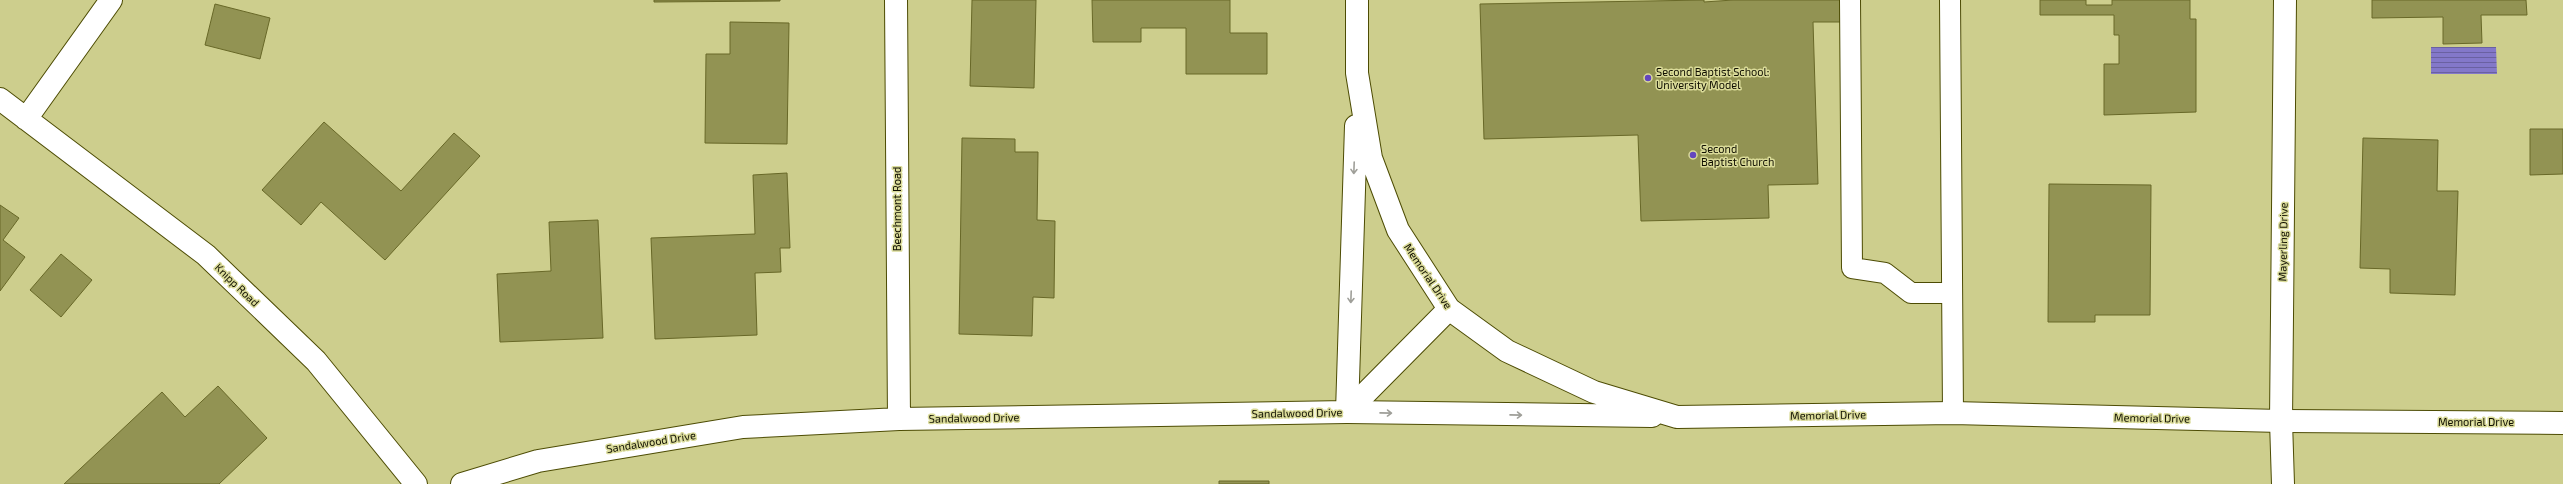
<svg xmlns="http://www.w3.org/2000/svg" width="2563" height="484" viewBox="0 0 2563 484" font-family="'Exo 2',sans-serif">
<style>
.water{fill:url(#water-rules)}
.building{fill:#929353;stroke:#686828}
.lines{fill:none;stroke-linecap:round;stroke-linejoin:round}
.lane-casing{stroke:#4d4c04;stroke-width:22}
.street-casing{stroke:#4d4c04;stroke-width:24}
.secondary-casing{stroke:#4d4c04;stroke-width:24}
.lane{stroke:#fff;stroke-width:20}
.street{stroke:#fff;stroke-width:22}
.secondary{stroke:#fff;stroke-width:22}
.oneway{stroke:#9f9f99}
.poi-dot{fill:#6346bf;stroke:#dadb99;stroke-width:1.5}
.labels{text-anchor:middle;stroke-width:3;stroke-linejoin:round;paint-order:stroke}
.poi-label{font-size:11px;fill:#100f00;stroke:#dadb99;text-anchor:start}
.street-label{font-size:11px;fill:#100f00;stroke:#dadb99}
</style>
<defs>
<pattern id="water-rules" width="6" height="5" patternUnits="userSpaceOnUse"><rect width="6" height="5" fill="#8378c9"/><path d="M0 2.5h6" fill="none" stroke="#6a61a1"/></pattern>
</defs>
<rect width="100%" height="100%" fill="#cdce8d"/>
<path class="water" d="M2431 47H2496L2497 74H2431Z"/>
<path class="building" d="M654 0H780V1L654 2Z
M972 0H1036L1034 88 970 86Z
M1092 0H1230V33H1267V74H1186V28H1141V42H1093Z
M1704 0V2L1733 0H1846V22H1813L1818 184 1768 185 1769 218 1641 221 1638 135 1484 139 1480 4Z
M2040 0H2086V5H2112V0H2190V19H2196V112L2104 115V64H2119V35H2114V15H2040Z
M2372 0H2526L2527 15H2481L2482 43 2443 44V17L2372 18Z
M215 4 270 18 260 59 205 45Z
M730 22 789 23 787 144 705 143 706 54H730Z
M324 122 401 191 454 133 480 156 385 260 321 202 301 225 262 190Z
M2530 129H2563V174L2530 175Z
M962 138 1015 139V152H1038L1037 220 1055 221 1054 298 1033 297 1032 336 959 334Z
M2363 138 2438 140 2437 191H2458L2455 295 2390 293V269L2360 268Z
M787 173 790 248H780L781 272 755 273 757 335 655 339 651 238 755 234 753 175Z
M2049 184 2151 185 2150 315H2095V322H2048Z
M0 205 19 218 3 240 25 257 0 291Z
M598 220 603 338 500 342 497 274 551 271 549 222Z
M61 254 92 280 61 317 30 290Z
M218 386 267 438 219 484H64L162 392 185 417Z
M1219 481H1269V484H1219Z"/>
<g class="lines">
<g class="lane-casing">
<path id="lane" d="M1850 0 1852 268 1885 273 1911 293H1952
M1950 0 1953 413"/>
</g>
<g class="street-casing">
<path id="street" d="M896 0 899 419
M0 99 206 255 316 361 416 484
M26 119 111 0
M462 484 538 461 743 427 899 419 1347 412 1449 309
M2283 484 2281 421 2285 0"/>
</g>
<g class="secondary-casing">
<path id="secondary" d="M1357 0V73L1371 158 1398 230 1449 309 1507 351 1594 392 1677 417 1953 413 2281 421 2563 423
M1356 126 1347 412 1652 416"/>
</g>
<use href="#lane" class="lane"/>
<use href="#street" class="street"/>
<use href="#secondary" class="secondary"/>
</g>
<defs><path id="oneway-shaft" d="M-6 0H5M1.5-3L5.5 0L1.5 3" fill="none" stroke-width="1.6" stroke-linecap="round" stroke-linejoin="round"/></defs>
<g class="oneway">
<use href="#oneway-shaft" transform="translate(1354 168) rotate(92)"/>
<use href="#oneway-shaft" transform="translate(1351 297) rotate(92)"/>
<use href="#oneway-shaft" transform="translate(1386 413) rotate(1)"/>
<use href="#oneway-shaft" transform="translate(1516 415) rotate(1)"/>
</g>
<g class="poi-dot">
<circle cx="1648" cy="78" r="4"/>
<circle cx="1693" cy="155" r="4"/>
</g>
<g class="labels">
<g class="poi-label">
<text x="1656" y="76">Second Baptist School:<tspan x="1656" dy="13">University Model</tspan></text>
<text x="1701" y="153">Second<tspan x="1701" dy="13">Baptist Church</tspan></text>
</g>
<g class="street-label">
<text transform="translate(897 209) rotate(-90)" y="4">Beechmont Road</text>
<text transform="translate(2283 242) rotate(-89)" y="4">Mayerling Drive</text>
<text transform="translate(1428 276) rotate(56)" y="4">Memorial Drive</text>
<text transform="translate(237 285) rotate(44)" y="4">Knipp Road</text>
<text transform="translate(1297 413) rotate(-1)" y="4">Sandalwood Drive</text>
<text transform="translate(1828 415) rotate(-1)" y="4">Memorial Drive</text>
<text transform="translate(974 418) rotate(-1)" y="4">Sandalwood Drive</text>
<text transform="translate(2152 418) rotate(1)" y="4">Memorial Drive</text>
<text x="2476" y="426">Memorial Drive</text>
<text transform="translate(651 442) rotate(-9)" y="4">Sandalwood Drive</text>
</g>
</g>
</svg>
